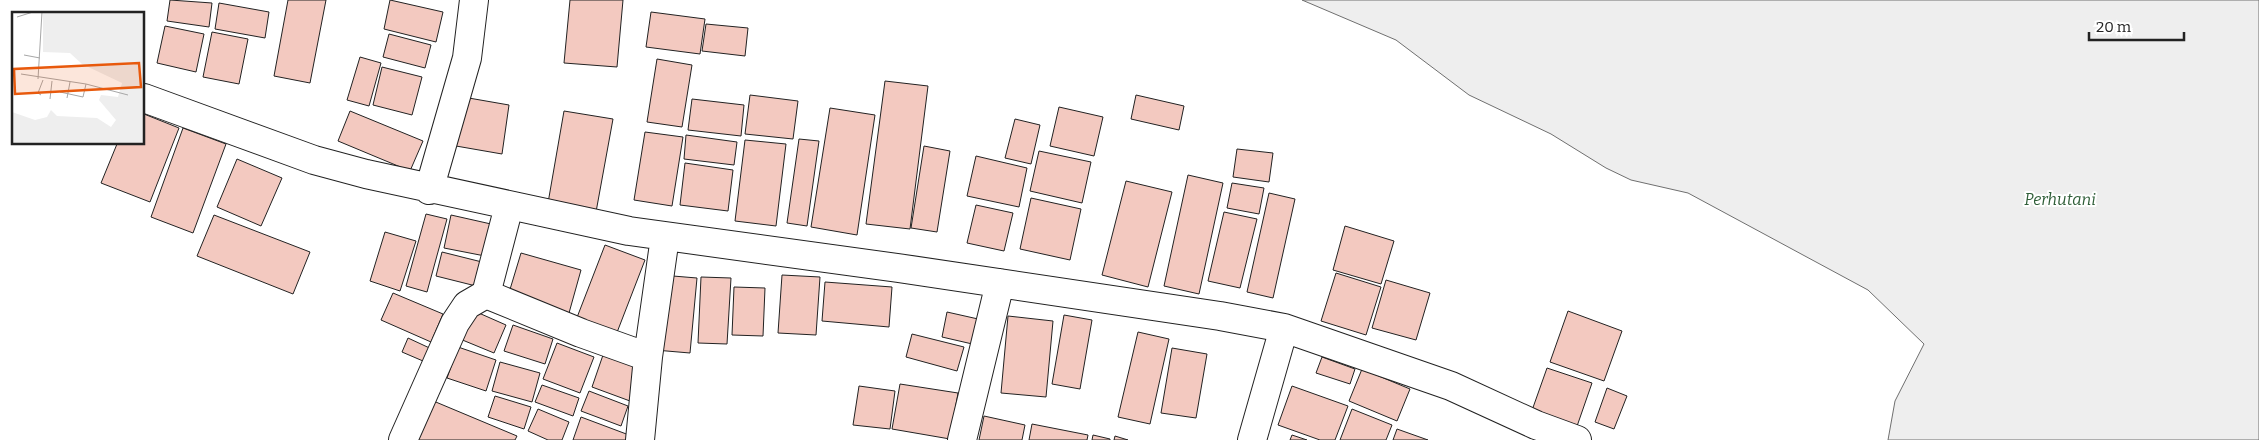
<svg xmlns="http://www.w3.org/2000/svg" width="2259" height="440" viewBox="0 0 2259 440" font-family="Bitter,serif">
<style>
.green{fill:#eee;stroke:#6f6f6f}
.building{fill:#f3c9c0;stroke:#222}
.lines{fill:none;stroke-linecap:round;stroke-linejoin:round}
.street-casing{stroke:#222;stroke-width:30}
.street{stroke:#fff;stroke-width:28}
.labels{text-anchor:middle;stroke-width:4;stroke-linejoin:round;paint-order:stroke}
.park-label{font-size:16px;font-style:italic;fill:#2f5e38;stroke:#fff}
.inset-road{fill:none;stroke:#a7a7a7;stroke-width:1}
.view{fill:#e8590c;fill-opacity:0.15;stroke:#e8590c;stroke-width:2.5}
.inset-edge{fill:none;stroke:#222;stroke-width:2.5}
</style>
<rect width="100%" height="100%" fill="#fff"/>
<path class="green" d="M1302 0H2259V440H1888L1895 401 1924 344 1868 290 1688 193 1631 180 1606 168 1551 134 1469 95 1396 40Z"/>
<path class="building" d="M170 0 212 3 209 27 167 21Z
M288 0H326L310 83 274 76Z
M390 0 443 12 436 42 384 29Z
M570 0H623L617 67 564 63Z
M219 3 269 12 265 38 215 29Z
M651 12 705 19 700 54 646 47Z
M706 24 748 28 745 56 702 51Z
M165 26 204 34 196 72 157 63Z
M212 32 248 39 239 84 203 77Z
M389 34 431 45 425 68 383 57Z
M360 57 381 63 369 106 347 100Z
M657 59 692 65 682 127 647 122Z
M382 67 422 77 412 115 373 105Z
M885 81 928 86 910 229 866 224Z
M750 95 798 101 793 139 745 134Z
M1136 95 1184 106 1179 130 1131 119Z
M463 97 509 105 502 154 456 146Z
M692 99 744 105 741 136 688 130Z
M1059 107 1103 117 1094 156 1050 146Z
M830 108 875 115 857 235 811 227Z
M350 111 423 141 410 171 338 141Z
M564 111 613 119 596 212 548 203Z
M144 114 179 128 150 202 101 183 117 144H144Z
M1015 119 1040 125 1031 164 1005 158Z
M183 128 226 144 193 233 151 217Z
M645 132 683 137 672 206 634 200Z
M686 135 737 142 734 165 684 159Z
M799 139 819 141 807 226 787 223Z
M745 140 786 144 776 226 735 221Z
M924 146 950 151 937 232 911 228Z
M1237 149 1273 153 1269 182 1233 177Z
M1039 151 1091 162 1082 203 1030 191Z
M976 156 1027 168 1019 207 967 196Z
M237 159 282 178 261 226 217 207Z
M685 163 733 170 728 211 680 205Z
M1188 175 1223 183 1199 294 1164 286Z
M1126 181 1172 192 1148 287 1102 275Z
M1232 183 1264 188 1259 214 1227 208Z
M1269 193 1295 199 1273 298 1247 292Z
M1031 198 1081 209 1070 260 1020 249Z
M976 205 1013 213 1004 251 967 243Z
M1224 212 1257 219 1240 288 1208 281Z
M426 214 447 219 427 292 406 286Z
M214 215 310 252 293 294 197 256Z
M451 215 491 224 485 256 444 248Z
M1345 226 1394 241 1381 284 1333 270Z
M385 232 416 241 400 291 370 281Z
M605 245 645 260 616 335 576 320Z
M442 252 486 263 480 287 436 276Z
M521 253 581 270 569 313 508 296Z
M1336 273 1381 287 1366 335 1321 321Z
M661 275 697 278 690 353 655 350Z
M782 275 820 277 816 335 778 333Z
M701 277 731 278 727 344 698 343Z
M1386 280 1430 293 1416 340 1372 328Z
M825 282 892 287 889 327 822 321Z
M734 287 765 288 763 336 732 335Z
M393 293 443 314 431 342 381 320Z
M472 310 506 325 494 353 460 339Z
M1568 311 1622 331 1604 381 1550 362Z
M947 312 987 321 981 346 942 337Z
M1064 315 1092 320 1080 389 1052 384Z
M1008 316 1053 321 1046 397 1001 393Z
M513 325 553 339 545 364 504 351Z
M1138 332 1169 339 1150 424 1118 417Z
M912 334 964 347 957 371 906 357Z
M408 338 436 351 430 364 402 352Z
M557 343 594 357 580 393 543 379Z
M458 347 496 360 486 391 447 378Z
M1172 348 1207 354 1196 418 1161 413Z
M603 355 642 369 630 401 592 387Z
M1322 357 1355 369 1350 384 1316 373Z
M500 362 540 373 532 402 492 391Z
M1547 368 1592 383 1575 432 1530 416Z
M1362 369 1410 389 1397 421 1349 401Z
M900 384 958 393 950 439 892 429Z
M542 385 579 398 573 416 535 402Z
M859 386 895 391 890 429 853 425Z
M1292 386 1348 406 1335 440H1320L1278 425Z
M1607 388 1627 396 1614 429 1595 422Z
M589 391 628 406 621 426 581 411Z
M495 396 531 407 524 429 488 417Z
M431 400 517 436 515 440H413Z
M538 409 569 422 562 440H548L528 431Z
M1352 409 1392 425 1386 440H1340Z
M984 416 1025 425 1022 440H979Z
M581 417 629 435 627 440H573Z
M1032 424 1088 435 1087 440H1029Z
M1397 429 1428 440H1393Z
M1093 435 1110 439V440H1092Z
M1292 435 1307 440H1290Z
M1115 436 1128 440H1114Z"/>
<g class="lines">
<g class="street-casing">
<path id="street" d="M144 98 314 160 366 174 629 231 898 268 1220 316 1284 328 1451 386 1536 425 1577 440
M429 190 467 58 474 0
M486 294 581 333 648 357
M403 440 455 323 467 305 486 294 509 206
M640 440 648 357 665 237
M962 440 1000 283
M1252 440 1284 328"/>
</g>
<use href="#street" class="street"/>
</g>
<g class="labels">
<g class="park-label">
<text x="2060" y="205">Perhutani</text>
</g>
</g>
<g transform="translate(12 12)">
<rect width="132" height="132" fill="#fff"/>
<path d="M31 0H132V132H0V100L23 108 35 105 39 98 45 104 85 106 99 115 104 108 87 88 89 83 106 85 110 71 70 52 58 41 31 40Z" fill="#eee"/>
<path class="inset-road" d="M5 5 21 0M12 43 28 46M9 62 74 72 116 83M26 67 30 0M48 80 71 85 74 72M29 83 26 81 31 68M55 86 58 70M38 87 40 69"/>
<path class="view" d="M127 51 129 75 3 82 2 57Z"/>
<rect width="132" height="132" class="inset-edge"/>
</g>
<path d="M2089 32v8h95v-8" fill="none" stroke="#222222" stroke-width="2.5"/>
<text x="2096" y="32" font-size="15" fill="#222222" stroke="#ffffff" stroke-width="4" paint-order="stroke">20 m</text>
</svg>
